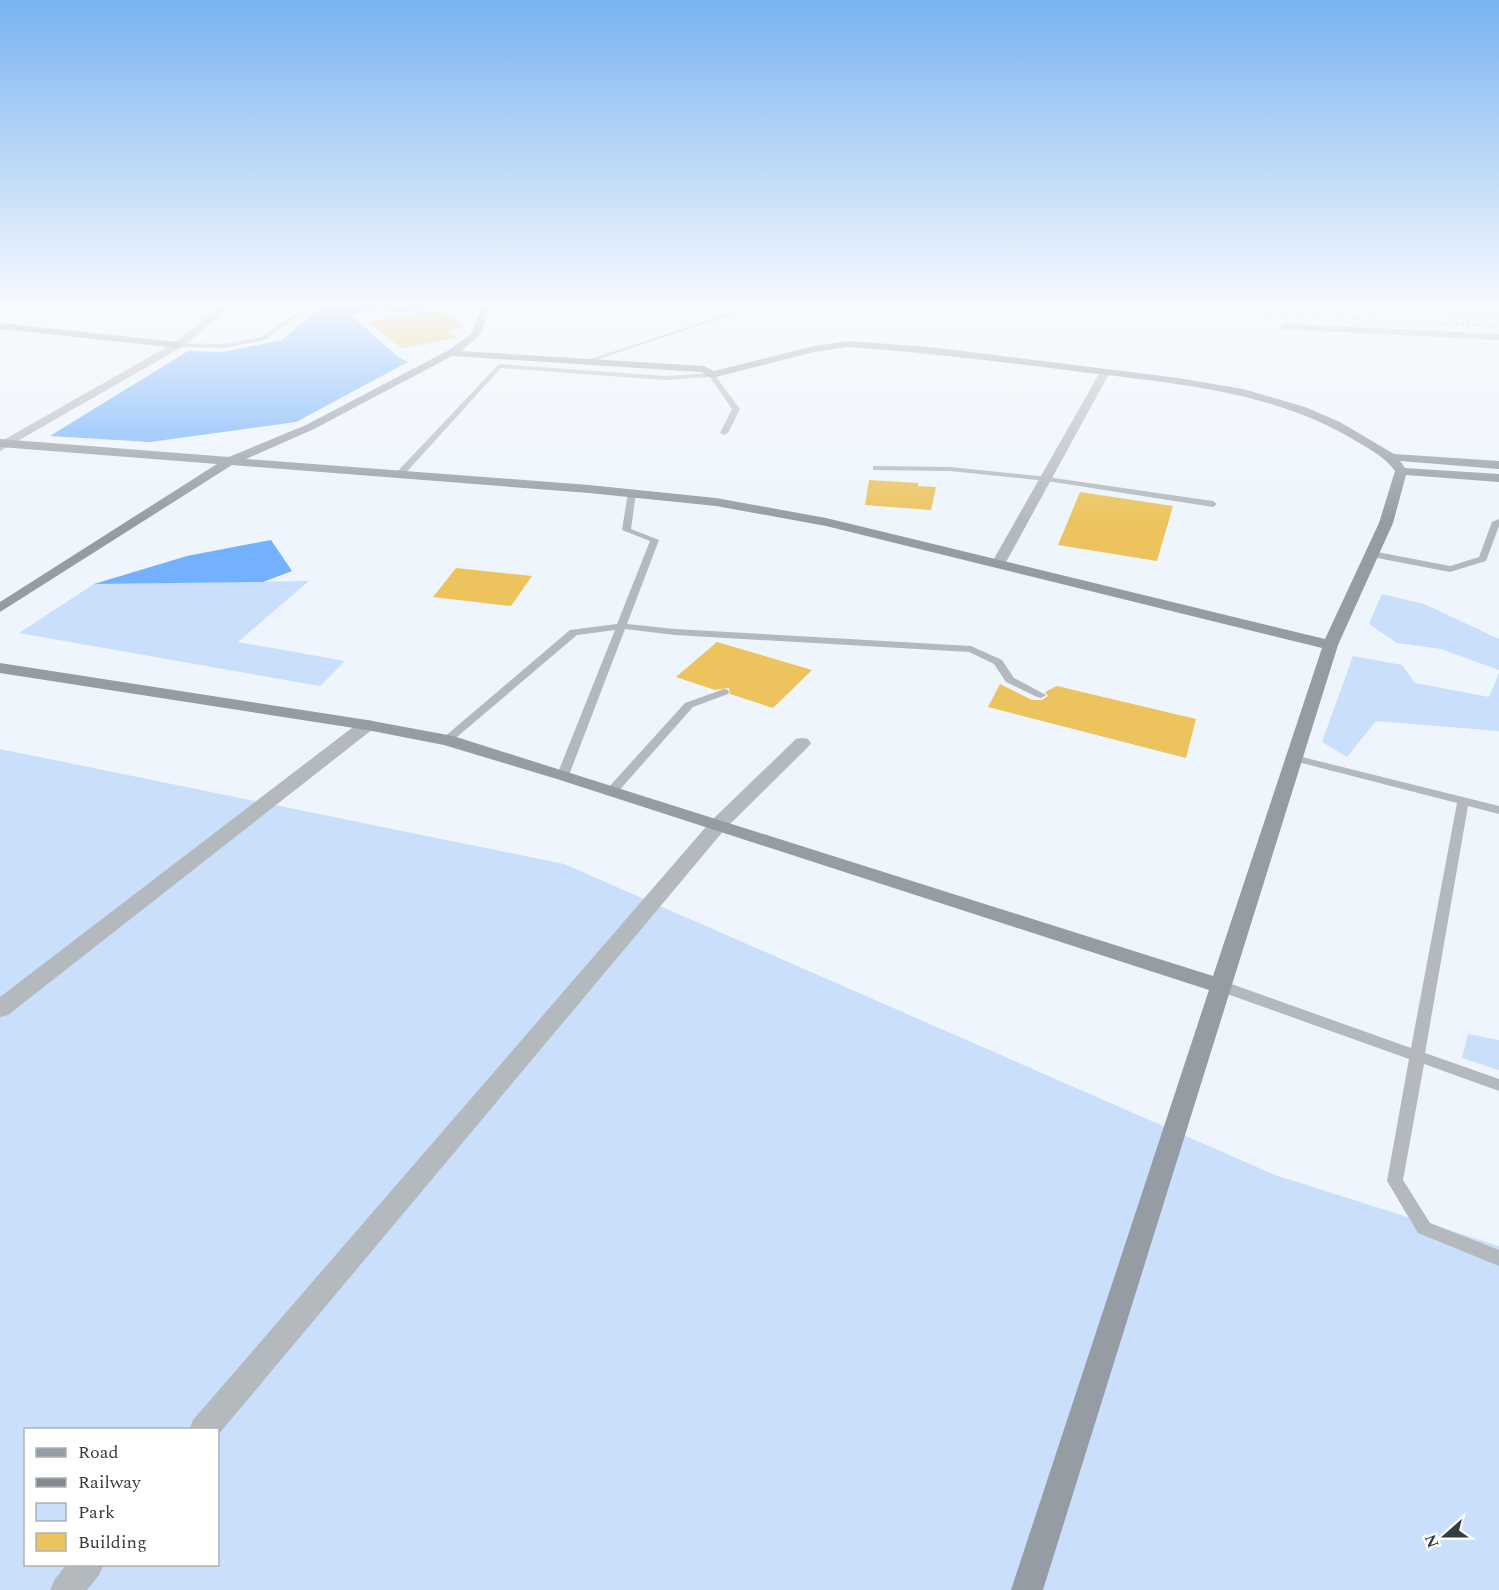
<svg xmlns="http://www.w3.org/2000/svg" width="1499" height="1590" viewBox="0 0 1499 1590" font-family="Spectral,serif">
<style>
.built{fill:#dcecff}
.green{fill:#c9dffc;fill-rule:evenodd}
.forest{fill:#73b0fd}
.building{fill:#ecc35d}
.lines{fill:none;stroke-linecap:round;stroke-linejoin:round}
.lane{fill:#b4b9be;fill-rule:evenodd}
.street{fill:#b4b9be;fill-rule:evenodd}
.secondary{fill:#959ca4;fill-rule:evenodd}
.rail{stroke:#83898f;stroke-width:2;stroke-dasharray:1.5 4;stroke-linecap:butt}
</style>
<rect width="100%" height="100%" fill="#eef5fd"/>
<path class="built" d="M1133 301H1499V319Z"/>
<path class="green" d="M309 581 238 642 345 661 320 686 19 633 94 584Z
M1382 594 1424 604 1499 639V670L1441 649 1397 643 1369 624Z
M1353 656 1402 665 1415 683 1489 697 1499 673V731L1376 721 1347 757 1322 742Z
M0 749 564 864 1275 1175 1499 1246V1590H0ZM26 1430H218V1564H26Z
M1468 1034 1499 1040V1070L1462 1058Z"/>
<path class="forest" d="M328 301H442L438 305 397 313 384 307 350 314 397 356 408 362 296 422 150 442 50 436 188 351 223 352 282 340Z
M271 540 292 571 263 582 94 584 187 556Z"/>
<path class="building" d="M438 309 465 327 447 331 457 338 402 348 366 322Z
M869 480 918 483V486L936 487 931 510 865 505Z
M1080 492 1173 506 1157 561 1058 545Z
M456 568 532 576 511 606 433 597Z
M717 642 812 670 773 708 730 694 729 688 715 690 676 677Z
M1000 684 1032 700H1042L1048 696 1045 692 1057 686 1196 719 1186 758 988 707Z"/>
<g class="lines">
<path class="lane" d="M313 301H319L265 340 224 348 178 347 175 345 178 343 224 344 261 337Z
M762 302 767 303 590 362 585 361Z
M499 364 665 376 712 373 714 374 740 409 728 433 724 435 720 433 732 409 710 377 665 380 501 368 402 477H396V473Z
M873 466 950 467 1047 477 1213 501 1217 504 1213 507 1047 481 950 471 876 470H873Z
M632 490 636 493 631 529 659 540 627 624 675 629 971 646 1002 660 1014 678 1046 695 1041 698 1037 697 1006 682 994 664 969 652 675 635 625 629 569 775 567 777H559L557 775 615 630 577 635 451 742H443L441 740 443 738 570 630 617 624 650 541 622 530 628 493Z
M1499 519V526L1486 561 1450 572 1372 557 1367 554 1372 551 1450 566 1479 557 1492 522Z
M724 689 728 690 729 692 728 694 693 707 616 794H608L606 791 608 788 685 703Z
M1294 755 1499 806V814L1468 806 1425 1053 1499 1079V1091L1424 1064 1403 1180 1430 1223 1499 1250V1266L1418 1233 1387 1181 1409 1059 1216 990 1214 986 1216 982H1226L1411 1048 1457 803 1290 760 1288 758 1290 756Z"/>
<path class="street" d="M227 301H237L182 347 0 451V442L174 343Z
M1312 301 1446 303 1451 306 1446 309 1316 304Z
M1285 324 1499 334V340L1282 329 1280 327Z
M1105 369 1110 372 1005 564 1003 567H993L991 564 1100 372Z
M367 720 373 721 375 725 373 729 8 1015 0 1017V997L361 721Z
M802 738 808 739 811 743 808 747 725 829 218 1435V1430H189L193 1420 711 821 796 739Z
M67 1564H104L99 1575 87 1590H50L55 1579Z"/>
<path class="secondary" d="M484 301H493L480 335 461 351 704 366 714 371 814 346 848 341 929 347 1178 378 1243 389 1305 407 1340 422 1394 454 1499 461V469L1400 461 1405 468 1499 474V482L1406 475 1393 523 1338 645 1043 1590H1011L1209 990 557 779 444 745 367 730 0 673V663L367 720 453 736 1213 976 1322 648 826 526 716 506 589 493 232 465 0 612V602L217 464 0 447V439L229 457 306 425 447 351 471 334ZM848 347C921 352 993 361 1066 370 1165 383 1269 388 1356 441 1371 450 1385 457 1395 471L1379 523 1325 639 826 518 716 498 589 485 246 459 314 429 452 356 701 372 712 378 814 352Z
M0 323 178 342 183 345 178 348 0 329Z"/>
<path class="rail" d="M995 301 1499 326"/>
</g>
<linearGradient id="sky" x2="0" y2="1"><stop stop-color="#79b3f1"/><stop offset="0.58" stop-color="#f7fafe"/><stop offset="1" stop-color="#f7fafe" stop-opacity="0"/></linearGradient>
<rect width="1499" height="523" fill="url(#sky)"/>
<rect x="24" y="1428" width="195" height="138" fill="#ffffff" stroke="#afb1b3" stroke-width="1.5"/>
<rect x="36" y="1448" width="30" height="9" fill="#959ca4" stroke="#afb1b3" stroke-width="1.5"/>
<text x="78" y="1458" font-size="18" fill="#383c41">Road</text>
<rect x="36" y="1478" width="30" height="9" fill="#83898f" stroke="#afb1b3" stroke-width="1.5"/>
<text x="78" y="1488" font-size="18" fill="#383c41">Railway</text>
<rect x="36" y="1503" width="30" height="18" fill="#c9dffc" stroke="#afb1b3" stroke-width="1.5"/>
<text x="78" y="1518" font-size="18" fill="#383c41">Park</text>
<rect x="36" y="1533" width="30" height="18" fill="#ecc35d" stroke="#afb1b3" stroke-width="1.5"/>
<text x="78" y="1548" font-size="18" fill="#383c41">Building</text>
<g transform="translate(1445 1536) rotate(249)" stroke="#ffffff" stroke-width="4.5" paint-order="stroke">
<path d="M0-4.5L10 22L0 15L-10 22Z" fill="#383c41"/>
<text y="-9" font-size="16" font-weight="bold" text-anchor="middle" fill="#383c41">N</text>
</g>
</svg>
